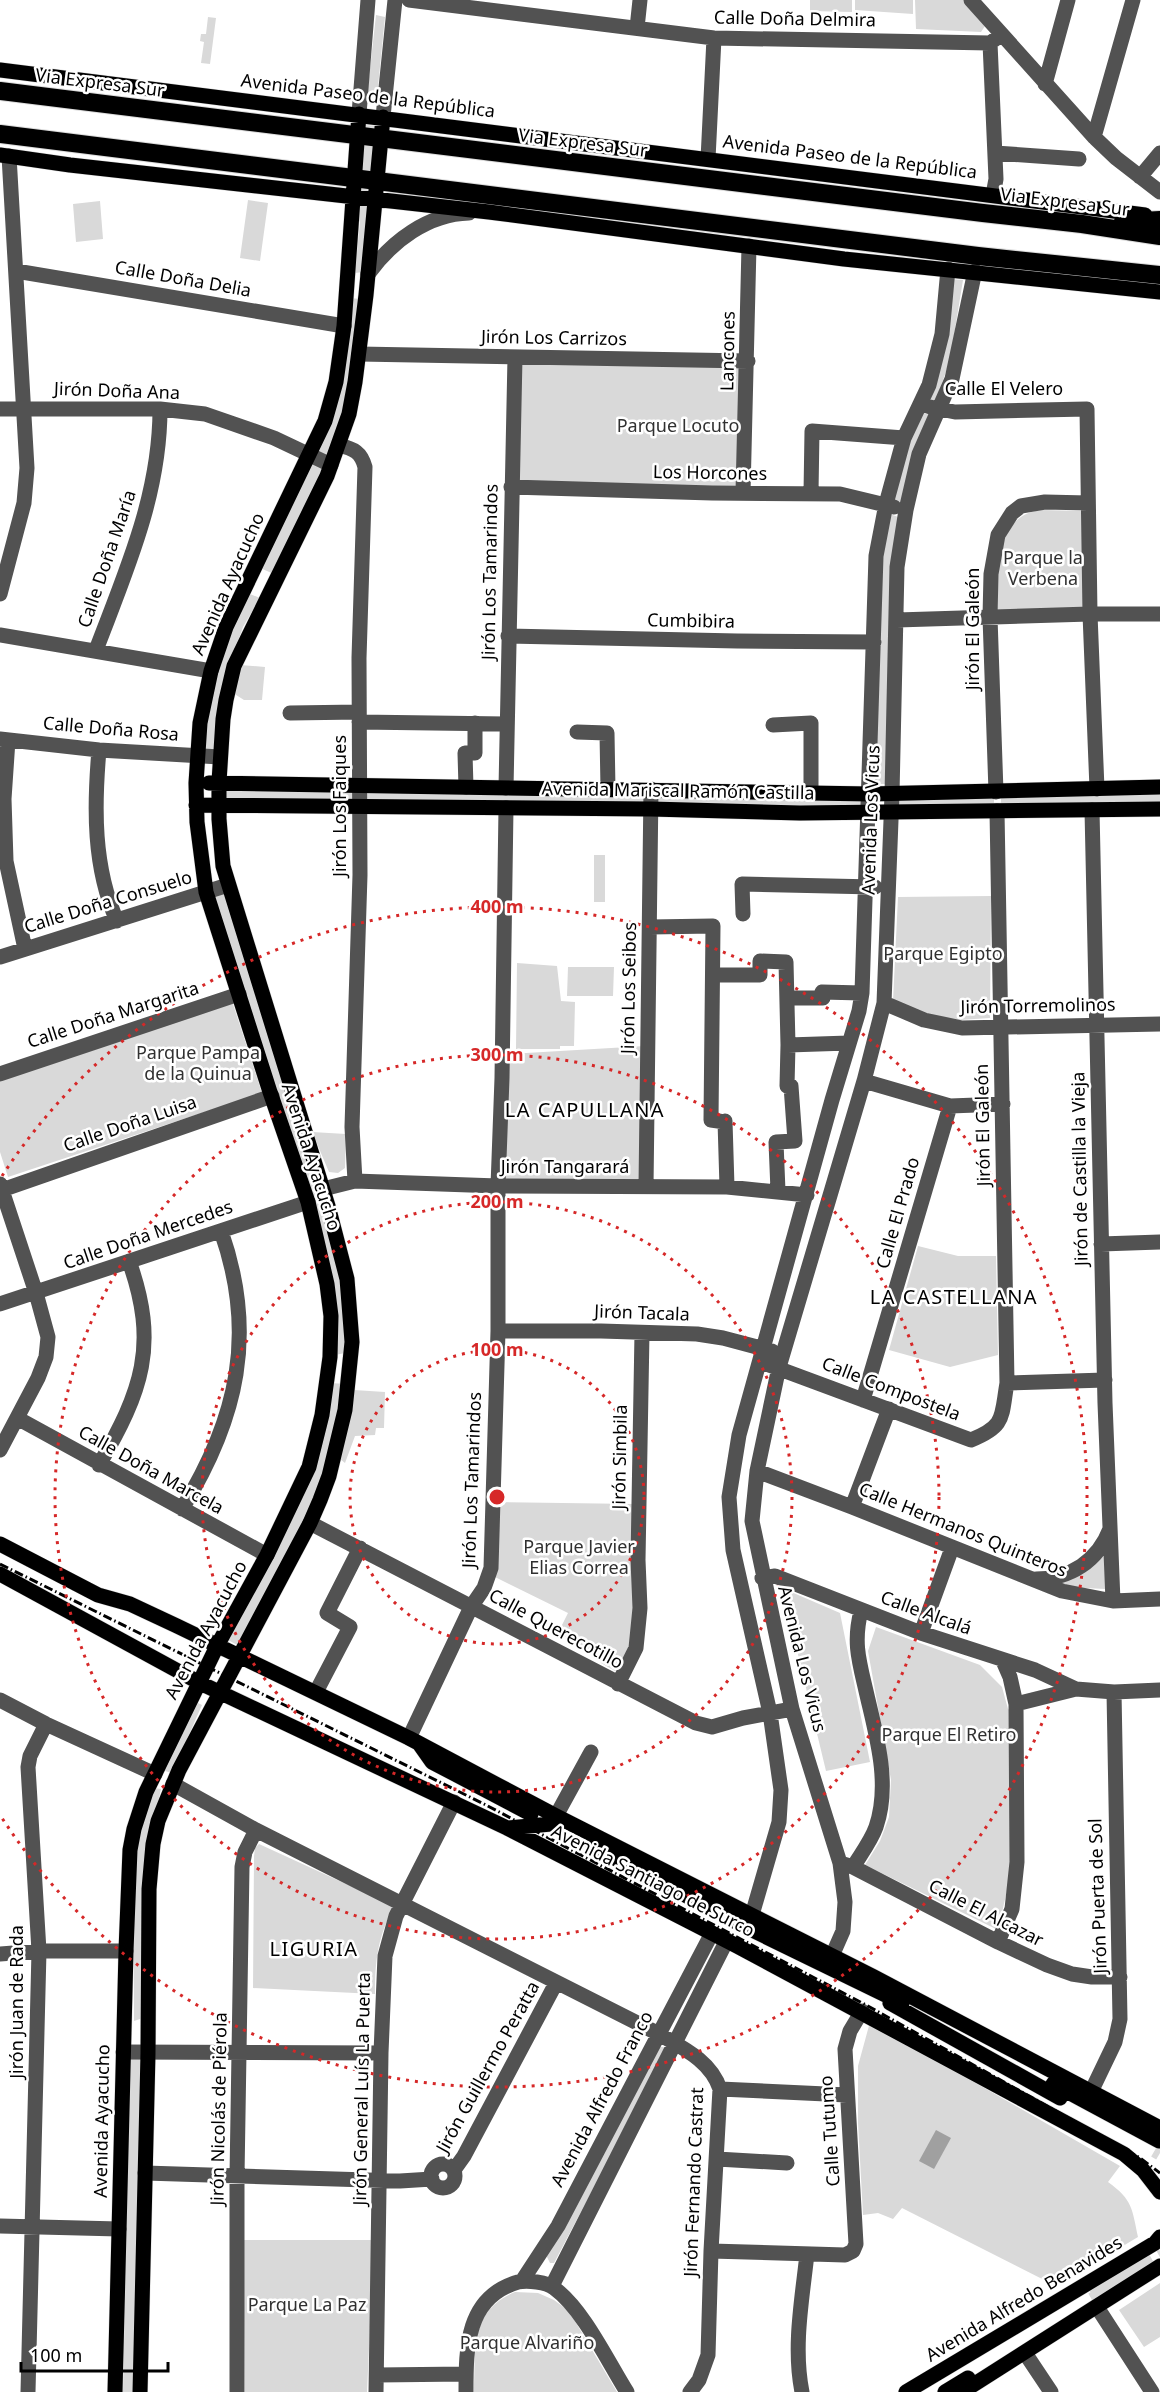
<svg xmlns="http://www.w3.org/2000/svg" width="1160" height="2392" viewBox="0 0 1160 2392" font-family="'Noto Sans',sans-serif">
<style>
.green{fill:#d9d9d9}
.water{fill:#a0a0a0}
.lines{fill:none;stroke-linecap:round;stroke-linejoin:round}
.major-tunnel{stroke:#d9d9d9;stroke-width:15;stroke-dasharray:15 8;stroke-linecap:butt}
.major-casing{stroke:#dbdbdb;stroke-width:16}
.highway-casing{stroke:#dbdbdb;stroke-width:20}
.minor{stroke:#525252;stroke-width:15}
.major{stroke:#000;stroke-width:15}
.highway{stroke:#000;stroke-width:18}
.rail{stroke:#000;stroke-width:3;stroke-dasharray:9 3 1.5 3;stroke-linecap:butt}
.ring{fill:none;stroke:#d62828;stroke-width:3;stroke-dasharray:3 6}
.labels{text-anchor:middle;stroke-width:5;stroke-linejoin:round;paint-order:stroke}
.street-label{font-size:18px;fill:#000;stroke:#fff}
.park-label{font-size:18px;fill:#303030;stroke:#fff}
.neighbourhood-label{font-size:20px;letter-spacing:1.5px;fill:#000;stroke:#fff}
.centre{fill:#d62828;stroke:#fff;stroke-width:3}
.ring-label{font-size:18px;text-anchor:middle;font-weight:bold;fill:#d62828;stroke:#fff;stroke-width:5;stroke-linejoin:round;paint-order:stroke}
</style>
<rect width="100%" height="100%" fill="#fff"/>
<path class="green" d="M810 0H852V12L810 11Z
M855 0H913V14L855 10Z
M915 0H964L985 26 981 32 916 29Z
M376 15 385 17 376 106V96L369 95 366 105Z
M208 17 216 18 210 64 201 63 204 42 200 41 201 34H206Z
M363 125 378 126 363 272 355 273 360 222 356 215Z
M248 200 268 203 260 261 240 258Z
M100 201 103 239 76 242 73 204Z
M950 279 963 280 950 360 935 403 926 397Z
M349 298 361 299 350 385 326 464 314 454Z
M518 361 743 365 740 490 516 483Z
M921 408 935 411 904 505 890 500Z
M318 461 323 472 276 575 258 567 304 469Z
M1041 510 1083 511 1087 610 997 613C999 575 992 516 1041 510Z
M890 514 901 518 887 784H874L882 561Z
M245 592 260 598 243 627 231 661 216 752 201 751 214 671Z
M240 665 265 667 262 700H244L233 693Z
M222 785 356 786V804L221 803Z
M361 787 649 793V806L362 804Z
M656 793 866 797 865 810 655 807Z
M1160 793V801L1001 805V797Z
M994 797V805L898 808V799Z
M594 855H605V902H594Z
M226 890 346 1288 345 1353 335 1355 329 1284 208 893Z
M991 896 990 1018 945 1021 893 1001 898 897Z
M517 963 557 966 561 1001 575 1002 574 1046H560V1049H516Z
M568 967H614L613 996H567Z
M232 1001 262 1093 8 1177 0 1152V1081Z
M645 1046 643 1182H503L509 1054Z
M312 1132 346 1134 345 1168 338 1173 329 1172Z
M918 1246 958 1256H996L998 1355 950 1367 889 1350Z
M331 1383 345 1384 335 1439 306 1521 239 1646 228 1640 295 1511Z
M354 1390 385 1392 384 1428H376L375 1435 355 1436 345 1463 340 1459Z
M496 1502 635 1504C636 1539 644 1650 615 1671L601 1663 599 1656 558 1633 568 1613 495 1577Z
M1102 1554 1105 1556V1589L1065 1587 1062 1583Z
M782 1588 840 1613 870 1762 826 1771Z
M876 1627 980 1665 1002 1687 1008 1709 1016 1714 1011 1873 998 1930 865 1865 880 1841 889 1817 891 1780 868 1651Z
M196 1702 202 1705 172 1773 165 1771Z
M154 1788 161 1789 148 1848 143 2018 134 2021V1869L142 1817Z
M259 1844 394 1906C378 1937 375 1959 375 1994L253 1988 254 1856 255 1848Z
M870 2022 1120 2166 1108 2182C1133 2200 1132 2209 1138 2237L1056 2286 902 2208 893 2219 878 2213 863 2215 858 2123V2066Z
M658 2046 667 2048 554 2263H550L545 2253Z
M130 2056H142L135 2392H123Z
M243 2240H374L367 2392H245Z
M1147 2252 1154 2263 1095 2300 1088 2288Z
M1160 2283V2337L1144 2347 1119 2310Z
M515 2292 538 2293 554 2300 569 2311 617 2392H474C476 2350 469 2311 515 2292Z"/>
<path class="water" d="M936 2130 951 2138 934 2169 919 2161Z"/>
<g class="lines">
<path class="major-tunnel" d="M1155 2150 1160 2153
M1097 2286 1160 2251
M1092 2300 1115 2287"/>
<g class="major-casing">
<path id="major" d="M0 70 1145 215
M0 155 70 165 489 212 844 259 1160 292
M209 783 870 794 1160 787
M196 805 651 809 800 813 1160 809
M0 1544 98 1595 130 1604 177 1626 409 1738 556 1816 874 1977 1160 2128
M0 1574 200 1683 507 1828 737 1946 1124 2154 1143 2170 1160 2192
M420 1745 432 1762 531 1814
M507 1828 551 1824
M592 1846 746 1927 902 2003
M890 2003 1060 2098
M1053 2084 1159 2141
M115 2392 126 1951 130 1850 134 1829 146 1792 217 1646 267 1555 309 1467 322 1415 330 1357 331 1316 327 1284 308 1202 270 1092 206 892 197 822 196 783 200 723 211 671 226 627 325 421 336 382 344 326 359 114
M140 2392 148 2053 149 1889 153 1844 158 1821 179 1770 310 1523 320 1500 329 1476 345 1410 352 1342 347 1279 328 1206 223 866 219 819V782L223 719 226 700 234 666 327 476 349 414 355 382 366 295 383 117
M906 2392 1155 2243 1160 2237
M945 2392 968 2378
M962 2392 1160 2266"/>
</g>
<g class="highway-casing">
<path id="highway" d="M0 91 983 213 1082 224 1160 236
M0 134 978 256 1160 275
M1123 222 1160 220"/>
</g>
<path class="minor" d="M409 0 714 38 990 43 1001 35
M971 0 1094 137 1116 158 1160 192
M637 28 640 0
M990 43 996 179 993 195
M1045 84 1068 0
M359 114 368 0
M383 117 395 0
M1094 137 1133 0
M995 153 1079 159
M708 159 714 38
M1140 177 1160 153
M16 271 344 326
M368 274C392 241 428 214 469 213
M359 354 748 361
M930 407 955 412 1087 409 1090 614 1097 789
M0 409H160L205 414 274 438 331 465
M339 445C354 449 361 452 365 467L359 658 360 875 352 1127 355 1181
M511 487 712 493 840 494 894 507
M743 493 749 246
M811 493 812 431 904 438
M0 594 24 503 27 468 9 156
M897 620 1090 614H1160
M0 635 211 671
M508 636 737 641 874 642
M96 650C126 571 160 495 160 409
M290 713 359 712
M359 722 506 724
M773 725 811 723V793
M577 732 607 733 608 789
M0 739 99 750 220 757
M8 740 4 799 6 861 25 949
M99 750C94 807 93 867 117 921
M466 787 465 753H475V723
M506 788 515 357
M996 792 990 617 991 574 998 535 1012 513 1021 506 1045 502 1088 503
M1092 810 1105 1403 1113 1601
M743 914 742 884 875 887
M650 927 713 926 711 1120 725 1122
M0 957 228 885
M713 975H760V961L786 962 788 1045
M788 998H823L822 992 862 993
M884 1003 924 1020 962 1028 1160 1024
M0 1074 239 994
M864 1081 950 1106 1003 1104
M787 1086 788 1045 849 1043
M725 1121 727 1187
M0 1184 36 1293 48 1337 46 1357 38 1378 0 1450
M646 1187 651 789
M323 1189 355 1181 498 1186 727 1187 807 1195
M2 1190 272 1096
M778 1191 776 1142 795 1141 791 1086
M1101 1244 1160 1242
M0 1304 308 1202
M498 1331H601L697 1334 723 1338 772 1351
M769 1365 971 1440C1006 1426 1001 1417 1007 1383L997 811
M1007 1383 1105 1380
M863 1400 950 1106
M17 1418 267 1555
M99 1465C142 1391 159 1345 129 1261
M757 1471 852 1507 1062 1591 1113 1601 1160 1599
M852 1507 889 1409
M182 1509C238 1418 257 1333 221 1231
M310 1523 696 1723 712 1727 743 1718 792 1709
M762 1578 775 1576 921 1633 1035 1670 1076 1689 1114 1692 1160 1690
M1036 1579C1070 1579 1098 1561 1110 1529
M921 1633 952 1548
M618 1684 636 1648 640 1608 638 1560 642 1333
M316 1692 350 1627 327 1613 360 1548
M0 1700 46 1724 155 1774
M1016 1704 1076 1689
M409 1738 471 1607 484 1588 491 1568 498 1331V1186L502 1078 506 808
M173 1784 256 1830 659 2034C683 2048 711 2061 720 2089L711 2251 708 2355 699 2380 690 2392
M556 1816 591 1752
M840 1863 853 1867 998 1942 1047 1965 1072 1974 1092 1977H1120
M853 1867C861 1854 871 1841 876 1827 891 1783 876 1735 866 1691 859 1661 853 1642 861 1611
M752 1915 779 1822 781 1790 770 1713 733 1550 729 1497 739 1435 832 1100 859 1011 862 993 876 556 886 504 904 438 929 385 942 334 948 269
M998 1942 1012 1909 1017 1862 1016 1704 1010 1677 1003 1661
M0 1954 39 1951H126
M832 1956 843 1931 845 1902 840 1863 792 1709 752 1521 757 1471 779 1367 864 1081 884 1003 892 794 897 567 906 510 919 454 952 379 975 271
M123 2052 381 2053
M720 2089 847 2095
M1091 2092 1115 2042 1120 2019 1114 1692
M717 2159 787 2163
M431 2176a12 12 0 1 1 24 0a12 12 0 1 1-24 0Z
M454 2170 464 2156 556 1983
M145 2173 400 2181 432 2179
M0 2226 119 2229
M711 2251 845 2255 853 2251 856 2244 845 2049 850 2031 862 2011
M522 2281 558 2226 712 1933
M552 2286 727 1940
M1097 2307 1152 2392
M1025 2353 1051 2392
M377 2375 466 2374
M28 2392 39 1951 28 1767 30 1756 46 1724
M237 2392V2176L242 1867 245 1852 256 1830
M376 2392 381 2053 385 1956 396 1916 454 1802
M466 2392C466 2348 466 2297 518 2282 527 2280 547 2282 554 2288 583 2309 607 2360 627 2392
M802 2392C793 2347 802 2300 807 2254"/>
<use href="#major" class="major"/>
<use href="#highway" class="highway"/>
<path class="rail" d="M0 1564 484 1804 866 2005 1140 2158 1160 2173"/>
</g>
<g class="ring">
<circle cx="497" cy="1497" r="147"/>
<circle cx="497" cy="1497" r="295"/>
<circle cx="497" cy="1497" r="442"/>
<path d="M2 1176A590 590 0 1 1 2 1818"/>
</g>
<g class="labels">
<g class="street-label">
<text transform="translate(795 19) rotate(1)" y="6">Calle Doña Delmira</text>
<text transform="translate(100 83) rotate(7)" y="6">Via Expresa Sur</text>
<text transform="translate(368 96) rotate(7)" y="6">Avenida Paseo de la República</text>
<text transform="translate(583 143) rotate(7)" y="6">Via Expresa Sur</text>
<text transform="translate(850 157) rotate(7)" y="6">Avenida Paseo de la República</text>
<text transform="translate(1065 202) rotate(7)" y="6">Via Expresa Sur</text>
<text transform="translate(183 279) rotate(10)" y="6">Calle Doña Delia</text>
<text transform="translate(554 338) rotate(1)" y="6">Jirón Los Carrizos</text>
<text transform="translate(728 351) rotate(-89)" y="6">Lancones</text>
<text x="1004" y="395">Calle El Velero</text>
<text transform="translate(117 391) rotate(2)" y="6">Jirón Doña Ana</text>
<text transform="translate(710 473) rotate(1)" y="6">Los Horcones</text>
<text transform="translate(107 559) rotate(-71)" y="6">Calle Doña María</text>
<text transform="translate(490 572) rotate(-89)" y="6">Jirón Los Tamarindos</text>
<text transform="translate(228 584) rotate(-66)" y="6">Avenida Ayacucho</text>
<text transform="translate(691 621) rotate(1)" y="6">Cumbibira</text>
<text transform="translate(973 629) rotate(-90)" y="6">Jirón El Galeón</text>
<text transform="translate(111 729) rotate(5)" y="6">Calle Doña Rosa</text>
<text transform="translate(678 791) rotate(1)" y="6">Avenida Mariscal Ramón Castilla</text>
<text transform="translate(340 806) rotate(-90)" y="6">Jirón Los Faiques</text>
<text transform="translate(871 820) rotate(-88)" y="6">Avenida Los Vicus</text>
<text transform="translate(108 902) rotate(-17)" y="6">Calle Doña Consuelo</text>
<text transform="translate(629 988) rotate(-89)" y="6">Jirón Los Seibos</text>
<text transform="translate(1038 1006) rotate(-1)" y="6">Jirón Torremolinos</text>
<text transform="translate(113 1015) rotate(-18)" y="6">Calle Doña Margarita</text>
<text transform="translate(130 1124) rotate(-19)" y="6">Calle Doña Luisa</text>
<text transform="translate(983 1125) rotate(-91)" y="6">Jirón El Galeón</text>
<text transform="translate(311 1157) rotate(72)" y="6">Avenida Ayacucho</text>
<text x="565" y="1173">Jirón Tangarará</text>
<text transform="translate(1080 1169) rotate(-91)" y="6">Jirón de Castilla la Vieja</text>
<text transform="translate(898 1213) rotate(-74)" y="6">Calle El Prado</text>
<text transform="translate(148 1235) rotate(-19)" y="6">Calle Doña Mercedes</text>
<text transform="translate(642 1313) rotate(2)" y="6">Jirón Tacala</text>
<text transform="translate(891 1389) rotate(21)" y="6">Calle Compostela</text>
<text transform="translate(620 1457) rotate(-89)" y="6">Jirón Simbila</text>
<text transform="translate(151 1470) rotate(29)" y="6">Calle Doña Marcela</text>
<text transform="translate(472 1480) rotate(-88)" y="6">Jirón Los Tamarindos</text>
<text transform="translate(963 1530) rotate(22)" y="6">Calle Hermanos Quinteros</text>
<text transform="translate(926 1613) rotate(20)" y="6">Calle Alcalá</text>
<text transform="translate(556 1629) rotate(28)" y="6">Calle Querecotillo</text>
<text transform="translate(206 1630) rotate(-62)" y="6">Avenida Ayacucho</text>
<text transform="translate(802 1659) rotate(76)" y="6">Avenida Los Vicus</text>
<text transform="translate(653 1881) rotate(27)" y="6">Avenida Santiago de Surco</text>
<text transform="translate(1098 1896) rotate(-92)" y="6">Jirón Puerta de Sol</text>
<text transform="translate(986 1913) rotate(27)" y="6">Calle El Alcazar</text>
<text transform="translate(17 2002) rotate(-90)" y="6">Jirón Juan de Rada</text>
<text transform="translate(488 2067) rotate(-61)" y="6">Jirón Guillermo Peratta</text>
<text transform="translate(362 2089) rotate(-89)" y="6">Jirón General Luís La Puerta</text>
<text transform="translate(602 2099) rotate(-62)" y="6">Avenida Alfredo Franco</text>
<text transform="translate(219 2109) rotate(-89)" y="6">Jirón Nicolás de Piérola</text>
<text transform="translate(102 2121) rotate(-89)" y="6">Avenida Ayacucho</text>
<text transform="translate(830 2131) rotate(-94)" y="6">Calle Tutumo</text>
<text transform="translate(694 2182) rotate(-88)" y="6">Jirón Fernando Castrat</text>
<text transform="translate(1024 2299) rotate(-31)" y="6">Avenida Alfredo Benavides</text>
</g>
<g class="park-label">
<text x="678" y="432">Parque Locuto</text>
<text x="1043" y="564">Parque la<tspan x="1043" dy="21">Verbena</tspan></text>
<text x="943" y="960">Parque Egipto</text>
<text x="198" y="1059">Parque Pampa<tspan x="198" dy="21">de la Quinua</tspan></text>
<text x="579" y="1553">Parque Javier<tspan x="579" dy="21">Elias Correa</tspan></text>
<text x="949" y="1741">Parque El Retiro</text>
<text x="307" y="2311">Parque La Paz</text>
<text x="527" y="2349">Parque Alvariño</text>
</g>
<g class="neighbourhood-label">
<text x="585" y="1117">LA CAPULLANA</text>
<text x="954" y="1304">LA CASTELLANA</text>
<text x="314" y="1956">LIGURIA</text>
</g>
</g>
<circle cx="497" cy="1497" r="9" class="centre"/>
<g class="ring-label">
<text x="497" y="913">400 m</text>
<text x="497" y="1061">300 m</text>
<text x="497" y="1208">200 m</text>
<text x="497" y="1356">100 m</text>
</g>
<path d="M21 2362v9h147v-9" fill="none" stroke="#000000" stroke-width="3"/>
<text x="30" y="2362" font-size="18" fill="#000000" stroke="#ffffff" stroke-width="4.5" paint-order="stroke">100 m</text>
</svg>
